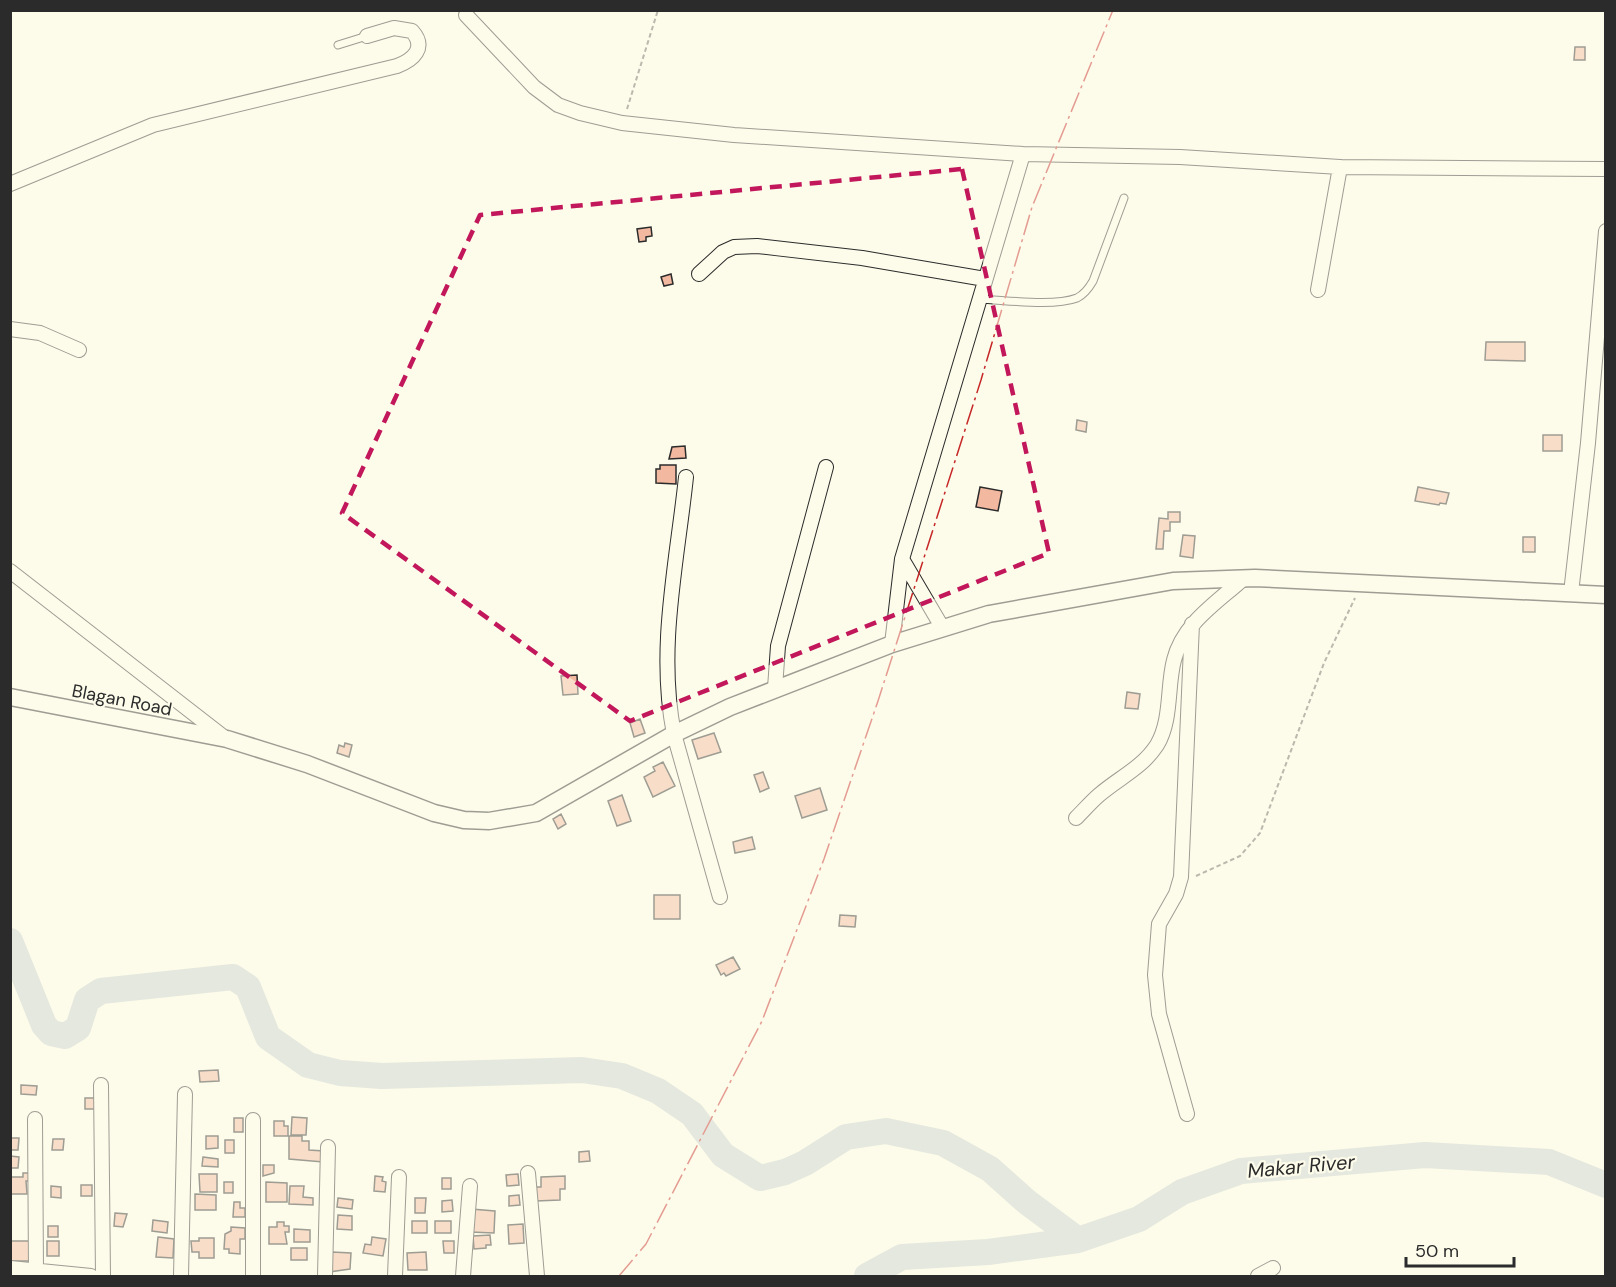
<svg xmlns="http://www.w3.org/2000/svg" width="1616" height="1287" viewBox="0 0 1616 1287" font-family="'DM Sans',sans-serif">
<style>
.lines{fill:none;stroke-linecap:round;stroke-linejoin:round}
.river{stroke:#c7d0d0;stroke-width:26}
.building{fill:#f2b8a0;stroke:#2b2b2b;stroke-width:1.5}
.service-casing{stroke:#2b2b2b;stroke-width:9}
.minor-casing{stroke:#2b2b2b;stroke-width:16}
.tertiary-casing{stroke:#2b2b2b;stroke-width:19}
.path{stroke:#6a6964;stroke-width:2;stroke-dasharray:4.5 3;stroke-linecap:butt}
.service{stroke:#fdfbea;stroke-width:7}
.minor{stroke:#fdfbea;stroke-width:14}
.tertiary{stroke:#fdfbea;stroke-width:16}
.power{stroke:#c62828;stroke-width:1.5;stroke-dasharray:21 4.5 3 4.5;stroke-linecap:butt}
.marked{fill:none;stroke:#c2185b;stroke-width:4.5;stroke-dasharray:12 8;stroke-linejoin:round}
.labels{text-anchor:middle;stroke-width:4.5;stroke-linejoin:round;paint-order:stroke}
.street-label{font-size:18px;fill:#2b2b2b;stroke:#fdfbea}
.water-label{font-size:20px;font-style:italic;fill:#2b2b2b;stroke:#fdfbea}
</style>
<rect width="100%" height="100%" fill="#fdfbea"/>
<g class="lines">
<path class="river" d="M10 941 44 1025 51 1033 65 1036 78 1028 87 1000 101 991 233 977 248 987 268 1037 308 1065 340 1073 382 1076 582 1070 622 1076 658 1091 692 1114 723 1155 760 1178 785 1172 805 1163 846 1137 886 1131 943 1143 990 1169 1027 1202 1078 1240
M867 1276 902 1257 988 1252 1078 1240 1139 1219 1182 1192 1241 1171 1425 1155 1549 1162 1606 1185"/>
</g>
<path class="building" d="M1575 47H1585V60H1574Z
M651 227 652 236 646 237V241L639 242 637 229Z
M671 274 673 284 664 286 661 277Z
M1486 342H1525V361L1485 360Z
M1077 420 1087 422 1086 432 1076 430Z
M1543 435H1562V451H1543Z
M685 446 686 458 669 459 672 447Z
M660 465H676V484L656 483V469H660Z
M980 487 1002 491 998 511 976 507Z
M1418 487 1449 493 1446 504 1440 503 1439 505 1415 501Z
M1168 512H1180V522H1170V531H1164L1163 549H1156L1159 518 1168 519Z
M1183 535 1195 536 1193 558 1180 556Z
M1523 537H1535V552H1523Z
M577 675 578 694 563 695 561 676Z
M1127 692 1140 694 1138 709 1125 708Z
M640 719 645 733 634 737 630 723Z
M714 733 721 752 698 759 692 740Z
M345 743 352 745 349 757 337 753 339 745 344 747Z
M663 762 675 786 653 797 644 777 655 771 653 767Z
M763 772 769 788 760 792 754 775Z
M820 788 827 810 802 818 795 796Z
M622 795 631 821 617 826 608 801Z
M561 814 566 824 558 829 553 819Z
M752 837 755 849 735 853 733 842Z
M654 895H680V919H654Z
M840 915 856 916 855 927 839 926Z
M733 957 740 969 726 976 724 973 721 975 716 965Z
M218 1070 219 1081 200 1082 199 1071Z
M21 1085 37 1086 36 1095 21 1094Z
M85 1098H95V1109H85Z
M292 1117 307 1118 306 1135H291Z
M234 1118H243V1132H234Z
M274 1121H284V1126H288V1136H274Z
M206 1136H218V1148L206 1149Z
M289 1136H302V1141H309V1150L324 1151 323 1162 289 1159Z
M10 1138H19L18 1150H10Z
M53 1139H64L63 1150H52Z
M225 1140H234V1153H225Z
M589 1151 590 1161 579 1162V1152Z
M10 1156 19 1157 18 1168H10Z
M203 1157 218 1159V1167L202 1166Z
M263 1165H274V1173L263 1176Z
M23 1173H31V1181H26L27 1194H10V1177H23Z
M199 1174H217V1192H200Z
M518 1174 519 1185 507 1186 506 1175Z
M375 1176 383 1177 382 1181 386 1182 385 1192 374 1191Z
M565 1176V1189H560V1200L536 1201V1187H541V1177Z
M442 1178H451V1189H442Z
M224 1182H233V1193H224Z
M266 1182 287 1183V1202H266Z
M81 1185H92V1196H81Z
M51 1186 61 1187V1198L51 1197Z
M290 1186H304L303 1197 313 1198V1205L289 1204Z
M195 1194 216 1195V1210H195Z
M519 1195 520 1205 509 1206V1196Z
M338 1198 353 1200 352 1209 337 1207Z
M415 1198H426L425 1213H415Z
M452 1200 453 1211 442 1212V1201Z
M234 1202H240V1208H245V1217H233Z
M471 1209 495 1211 494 1233 470 1232Z
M115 1213 127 1214 123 1227 114 1226Z
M338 1215 352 1216V1230L337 1229Z
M153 1220 168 1222 167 1233 152 1231Z
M412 1221H427V1233H412Z
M435 1221H451V1233H435Z
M277 1222H284V1226H289V1232H285L287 1244H269V1227H277Z
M523 1224 524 1243 509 1244 508 1225Z
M48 1226H58V1237H48Z
M231 1227 245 1228V1239H240V1254L229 1253V1249H224L225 1234 231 1231Z
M294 1229 310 1230V1242H294Z
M490 1235 491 1245H486V1248L474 1249 473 1236Z
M158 1237 174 1239 173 1258 156 1257Z
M372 1237 386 1239 383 1256 363 1253 365 1244 371 1245Z
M199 1238H214V1258H199V1252H192L191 1241H199Z
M10 1241H30V1261H10Z
M47 1241H59V1256H47Z
M443 1241H454V1253H444Z
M291 1248H307V1260H291Z
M332 1252 351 1253 350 1269 329 1272Z
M426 1252 427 1270H408L407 1253Z"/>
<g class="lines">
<g class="service-casing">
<path id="service" d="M338 45 367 36
M979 299C1006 300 1053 307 1077 298 1085 294 1089 288 1093 281L1124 198"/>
</g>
<g class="minor-casing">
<path id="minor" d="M466 15 534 87 558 105 580 113 622 123 734 135 1023 154 1180 157 1340 167 1606 169
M10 184 153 125 397 66C413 60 427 48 412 31L394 28 367 36
M699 274 723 252 734 247 757 246 862 258 985 279
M1318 290 1340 167
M10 329 40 333 79 350
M686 477C677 563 657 649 674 734L720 897
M902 559 942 627
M10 571 225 738
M1571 593 1588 443 1606 231
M892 644 902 559 1023 154
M775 688 778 646 826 467
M1076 818C1084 810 1091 802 1099 795 1120 777 1142 768 1157 745 1172 720 1167 686 1174 660 1183 623 1218 602 1244 578
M101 1085 103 1276
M1187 1114 1159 1014 1155 975 1159 924 1176 894 1181 877 1192 624
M35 1119 36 1271
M528 1173 537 1276
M10 1268 91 1276
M181 1276 185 1094
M253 1276V1120
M325 1276 328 1147
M395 1276 399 1177
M463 1276 470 1186
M1258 1276 1273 1268"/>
</g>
<g class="tertiary-casing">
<path id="tertiary" d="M10 697 227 739 307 764 434 813 464 820 489 821 536 813 674 734 730 707 892 644 989 614 1173 581 1255 578 1606 595"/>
</g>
<path class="path" d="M627 109 658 10
M1196 876 1240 856 1260 833 1324 663 1355 598"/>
<use href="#service" class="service"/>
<use href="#minor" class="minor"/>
<use href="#tertiary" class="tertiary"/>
<path class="power" d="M619 1276 646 1244 762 1021 824 859 878 701 981 380 1032 207 1113 10"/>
</g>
<path d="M0 0H1616V1287H0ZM962 169 1049 553 630 721 342 513 480 215Z" fill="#fdfbea" fill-opacity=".55" fill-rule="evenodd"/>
<path class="marked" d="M962 169 1049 553 630 721 342 513 480 215Z"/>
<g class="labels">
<g class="street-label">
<text transform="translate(122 700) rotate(11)" y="6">Blagan Road</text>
</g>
<g class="water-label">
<text transform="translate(1301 1166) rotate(-5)" y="7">Makar River</text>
</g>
</g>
<rect width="1616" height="1287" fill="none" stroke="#2b2b2b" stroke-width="24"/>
<path d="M1406 1257v9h108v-9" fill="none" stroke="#2b2b2b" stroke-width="3"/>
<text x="1415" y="1257" font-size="18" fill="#2b2b2b" stroke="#fdfbea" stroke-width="4.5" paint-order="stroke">50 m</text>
</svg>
